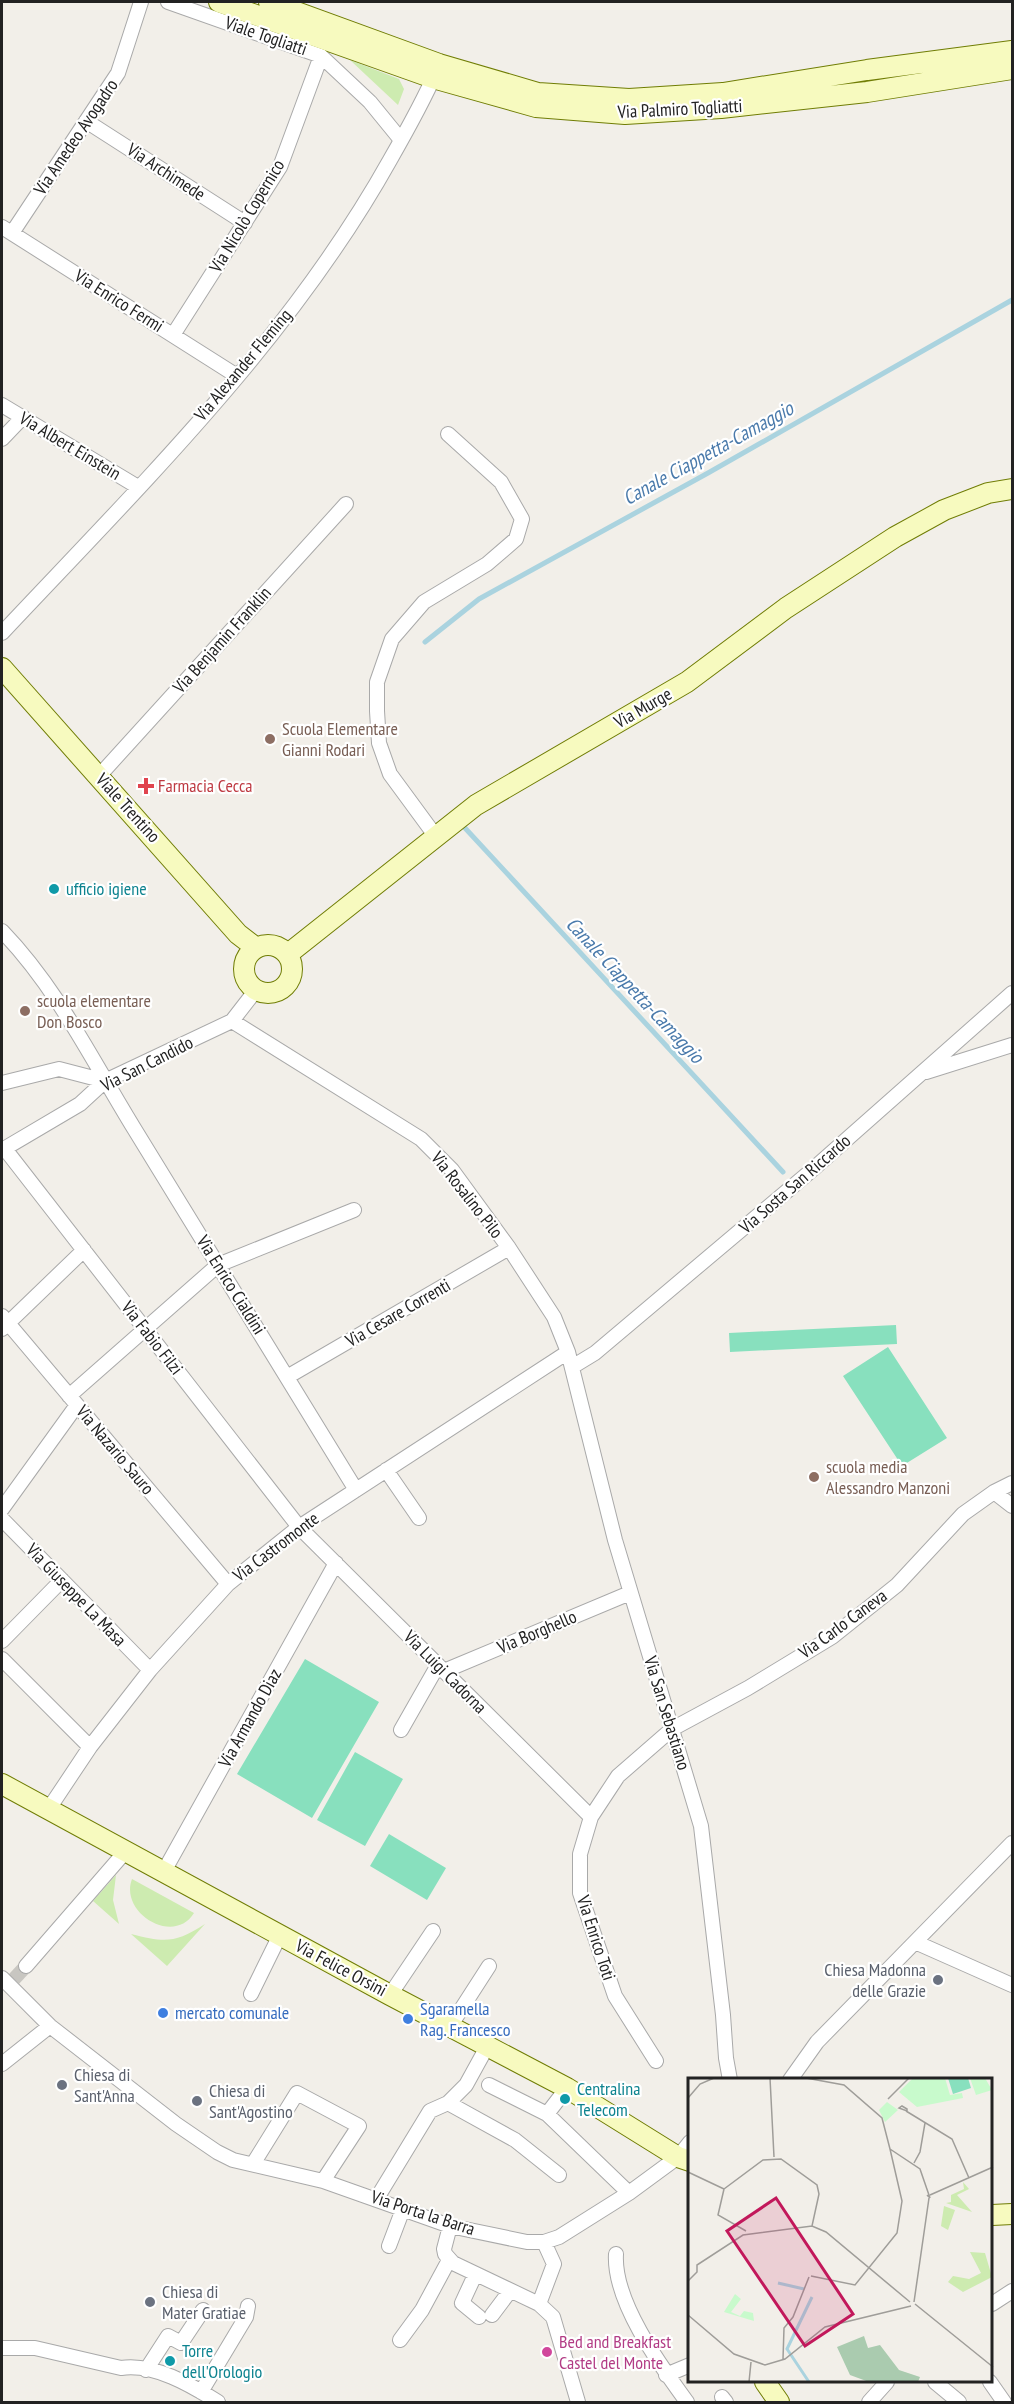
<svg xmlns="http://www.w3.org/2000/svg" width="1014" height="2404" viewBox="0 0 1014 2404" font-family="'PT Sans Narrow',sans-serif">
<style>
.grass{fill:#cdebb0}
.pitch{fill:#88e0be}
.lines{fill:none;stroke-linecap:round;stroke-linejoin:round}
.stream{stroke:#aad3df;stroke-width:5}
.street-tunnel{stroke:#c8c6c1;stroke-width:14;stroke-dasharray:14 7;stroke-linecap:butt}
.street-casing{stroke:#a9a9a9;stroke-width:16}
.secondary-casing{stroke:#707d05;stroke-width:22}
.street{stroke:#fff;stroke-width:14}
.secondary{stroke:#f7fabf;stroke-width:20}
.education-dot{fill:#8d6e63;stroke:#fff;stroke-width:2}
.health-dot{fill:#e0444e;stroke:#fff;stroke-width:2}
.culture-dot{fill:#0f9aa8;stroke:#fff;stroke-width:2}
.worship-dot{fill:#6b7280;stroke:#fff;stroke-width:2}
.shop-dot{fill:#3f7fe0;stroke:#fff;stroke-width:2}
.hotel-dot{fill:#d1479c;stroke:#fff;stroke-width:2}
.labels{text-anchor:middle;stroke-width:4.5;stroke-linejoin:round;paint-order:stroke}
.street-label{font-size:18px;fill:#222;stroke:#fff}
.education-label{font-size:18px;fill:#785e54;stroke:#fff;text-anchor:start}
.health-label{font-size:18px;fill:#be3a42;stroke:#fff;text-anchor:start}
.culture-label{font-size:18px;fill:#0d838f;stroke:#fff;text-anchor:start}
.worship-label{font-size:18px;fill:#5b616d;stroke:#fff;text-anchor:start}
.shop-label{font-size:18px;fill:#366cbe;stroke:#fff;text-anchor:start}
.hotel-label{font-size:18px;fill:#b23c85;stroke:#fff;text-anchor:start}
.water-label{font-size:20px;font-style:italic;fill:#4a7aab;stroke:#fff}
.inset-river{fill:none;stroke:#aad3df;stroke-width:3}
.inset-road{fill:none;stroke:#9f9d99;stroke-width:1.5}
.view{fill:#c2185b;fill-opacity:0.15;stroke:#c2185b;stroke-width:3}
.inset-edge{fill:none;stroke:#222;stroke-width:3}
</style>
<rect width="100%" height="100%" fill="#f2efe9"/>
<path class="grass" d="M350 60 399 79 404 89 398 105Z
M116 1875 113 1900 119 1924 93 1901Z
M132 1879 194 1913C174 1946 119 1913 132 1879Z
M205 1924 167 1966 131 1934C166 1943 175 1943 205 1924Z"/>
<path class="pitch" d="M896 1325 897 1344 730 1352 729 1333Z
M888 1347 947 1438 902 1466 843 1376Z
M305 1659 379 1702 312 1818 237 1774Z
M355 1752 403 1779 365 1846 317 1820Z
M389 1834 446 1868 427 1900 370 1866Z"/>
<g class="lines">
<path class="stream" d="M425 642 479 599 708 473 1012 300
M465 828 783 1172"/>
<path class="street-tunnel" d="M14 1979 26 1966"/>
<g class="street-casing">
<path id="street" d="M168 2 321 56 370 102 401 140
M86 121 245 223
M2 227 237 376
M12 233 118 73 141 2
M173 335 280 167 321 56
M2 405 138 487
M2 439 23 417
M2 633C141 485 290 339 390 160 406 132 423 102 436 72
M99 776 346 504
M437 838 390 774 379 743 377 711V682L392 639 424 602 487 564 516 539 522 519 501 482 448 434
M2 931C58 989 93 1062 135 1130 209 1250 283 1370 356 1490
M232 1021 421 1139 452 1170 509 1248 554 1317 568 1352 615 1540 701 1826 723 2015 726 2058 730 2080
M926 1072 1012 1045
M2 1083 59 1069 105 1081
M5 1149 299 1527 591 1817
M2 1150 80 1104 105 1081 232 1021 256 990
M2 1316 228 1584
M2 1329 84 1250
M572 1367 595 1353 812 1170 1012 993
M287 1377 509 1248
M69 1396 218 1265 354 1210
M386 1470 419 1518
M994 1492 1012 1506
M2 1509 77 1405
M2 1519 150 1670
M2 1641 62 1580
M2 1659 90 1747
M444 1671 630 1593
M401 1730 438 1665
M48 1810 90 1747 150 1670 228 1584 299 1527 568 1352
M163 1873 336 1563
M915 1942 1012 1985
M26 1966 125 1852
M2 1978 50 2026 176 2124 217 2152 233 2160 323 2181 450 2226 527 2242H544L559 2237 629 2193 678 2157 690 2142
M251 1994 280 1935
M390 1995 433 1931
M451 2025 489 1966
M656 2061 615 1996 580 1893V1854L591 1817 618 1776 672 1729 748 1688 832 1637 897 1585 963 1514 994 1492 1012 1483
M2 2064 50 2026
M790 2080 817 2042 1012 1843
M489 2085 547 2114 629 2193
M448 2103 515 2140 559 2175
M547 2114 567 2088
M253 2164 297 2093 359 2126 323 2181
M377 2198 430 2111 448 2103 466 2085 488 2045
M450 2226 444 2249 445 2254 453 2263 539 2304 553 2317 578 2402
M389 2246 403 2209
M616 2254C613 2301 660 2365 687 2402
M475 2275 462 2303 479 2317
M539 2304 554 2264 544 2242
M992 2304 1012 2291
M492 2315 510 2291
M400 2340 422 2310 449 2260
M2 2348H35L121 2368C154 2363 191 2385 218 2402
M146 2370 168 2336 181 2343 203 2310
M666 2375 690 2365
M935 2382 959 2402
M990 2382 1004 2402
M201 2392 246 2317 248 2306
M722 2397 726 2402
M869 2402 887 2382"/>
</g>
<g class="secondary-casing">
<path id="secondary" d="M219 2 433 78 536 107 625 114 721 108 867 92 1012 69
M269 2 439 64 538 93 629 99 723 93 867 70 1012 51
M2 668 238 934 255 947
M244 969a24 24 0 1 1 48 0a24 24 0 1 1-48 0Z
M288 954 476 805 687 682 786 608 895 537 944 510 988 493 1012 489
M2 1784 390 1995 567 2088 678 2157 690 2161
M992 2215 1012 2214
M765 2382 779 2402"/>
</g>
<use href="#street" class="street"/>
<use href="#secondary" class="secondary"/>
</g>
<g class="education-dot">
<circle cx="270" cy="739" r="6"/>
<circle cx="25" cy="1011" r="6"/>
<circle cx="814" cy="1477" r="6"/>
</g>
<path class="health-dot" d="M143 777h6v6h6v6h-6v6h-6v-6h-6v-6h6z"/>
<g class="culture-dot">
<circle cx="54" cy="889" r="6"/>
<circle cx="565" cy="2099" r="6"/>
<circle cx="170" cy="2361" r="6"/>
</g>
<g class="worship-dot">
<circle cx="938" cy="1980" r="6"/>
<circle cx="62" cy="2085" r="6"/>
<circle cx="197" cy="2101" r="6"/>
<circle cx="150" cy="2302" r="6"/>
</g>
<g class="shop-dot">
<circle cx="163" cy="2013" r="6"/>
<circle cx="408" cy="2019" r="6"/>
</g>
<circle class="hotel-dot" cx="547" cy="2352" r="6"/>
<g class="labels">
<g class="street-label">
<text transform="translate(266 36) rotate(19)" y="6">Viale Togliatti</text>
<text transform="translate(680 109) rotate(-3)" y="6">Via Palmiro Togliatti</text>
<text transform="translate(76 137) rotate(-56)" y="6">Via Amedeo Avogadro</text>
<text transform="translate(166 172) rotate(33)" y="6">Via Archimede</text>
<text transform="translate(247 216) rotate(-59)" y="6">Via Nicolò Copernico</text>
<text transform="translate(119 301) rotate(32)" y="6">Via Enrico Fermi</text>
<text transform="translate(243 365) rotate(-50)" y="6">Via Alexander Fleming</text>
<text transform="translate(70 446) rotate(31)" y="6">Via Albert Einstein</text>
<text transform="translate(222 640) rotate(-48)" y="6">Via Benjamin Franklin</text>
<text transform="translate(643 708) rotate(-30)" y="6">Via Murge</text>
<text transform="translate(128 808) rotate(48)" y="6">Viale Trentino</text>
<text transform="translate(147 1064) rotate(-27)" y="6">Via San Candido</text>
<text transform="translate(795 1184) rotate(-41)" y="6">Via Sosta San Riccardo</text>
<text transform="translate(467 1195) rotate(52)" y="6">Via Rosalino Pilo</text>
<text transform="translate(231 1285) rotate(58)" y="6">Via Enrico Cialdini</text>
<text transform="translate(398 1313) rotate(-30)" y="6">Via Cesare Correnti</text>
<text transform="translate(152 1338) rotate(52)" y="6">Via Fabio Filzi</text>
<text transform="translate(115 1450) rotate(50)" y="6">Via Nazario Sauro</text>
<text transform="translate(276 1547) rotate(-37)" y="6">Via Castromonte</text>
<text transform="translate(76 1595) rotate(46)" y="6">Via Giuseppe La Masa</text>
<text transform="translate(843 1624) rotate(-36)" y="6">Via Carlo Caneva</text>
<text transform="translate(537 1632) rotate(-23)" y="6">Via Borghello</text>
<text transform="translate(445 1672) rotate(45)" y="6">Via Luigi Cadorna</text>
<text transform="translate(667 1713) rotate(73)" y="6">Via San Sebastiano</text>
<text transform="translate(250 1718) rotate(-61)" y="6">Via Armando Diaz</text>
<text transform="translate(596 1938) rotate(72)" y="6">Via Enrico Toti</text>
<text transform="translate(341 1968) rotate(28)" y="6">Via Felice Orsini</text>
<text transform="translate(423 2213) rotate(18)" y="6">Via Porta la Barra</text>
</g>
<g class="education-label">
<text x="282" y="735">Scuola Elementare<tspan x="282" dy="21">Gianni Rodari</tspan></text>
<text x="37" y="1007">scuola elementare<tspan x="37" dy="21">Don Bosco</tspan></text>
<text x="826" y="1473">scuola media<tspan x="826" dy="21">Alessandro Manzoni</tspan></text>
</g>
<g class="health-label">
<text x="158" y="792">Farmacia Cecca</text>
</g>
<g class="culture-label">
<text x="66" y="895">ufficio igiene</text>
<text x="577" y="2095">Centralina<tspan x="577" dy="21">Telecom</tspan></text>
<text x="182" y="2357">Torre<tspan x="182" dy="21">dell'Orologio</tspan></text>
</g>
<g class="worship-label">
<text x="926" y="1976" text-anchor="end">Chiesa Madonna<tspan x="926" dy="21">delle Grazie</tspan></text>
<text x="74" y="2081">Chiesa di<tspan x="74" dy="21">Sant'Anna</tspan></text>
<text x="209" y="2097">Chiesa di<tspan x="209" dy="21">Sant'Agostino</tspan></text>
<text x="162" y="2298">Chiesa di<tspan x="162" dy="21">Mater Gratiae</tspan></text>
</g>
<g class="shop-label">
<text x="420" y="2015">Sgaramella<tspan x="420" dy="21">Rag. Francesco</tspan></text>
<text x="175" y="2019">mercato comunale</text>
</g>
<g class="hotel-label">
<text x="559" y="2348">Bed and Breakfast<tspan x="559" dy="21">Castel del Monte</tspan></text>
</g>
<g class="water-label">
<text transform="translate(708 453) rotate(-29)" y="7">Canale Ciappetta-Camaggio</text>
<text transform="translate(635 990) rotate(47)" y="7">Canale Ciappetta-Camaggio</text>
</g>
</g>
<g transform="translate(688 2078)">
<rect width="304" height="304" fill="#f2efe9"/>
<path d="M275 104 281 111 269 117 284 134 258 125 263 124V117L276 111ZM256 128 267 132 260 152 253 148ZM282 174 297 175 304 199 275 214 260 204 265 198 281 201 293 195Z" fill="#cdebb0"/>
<path d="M176 258 180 270 192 267 211 292 232 299 230 304H181L162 297 149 269Z" fill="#aacbaf"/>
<path d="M225 0H257L262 17 274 15 275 20 229 29 211 14ZM282 0H297L304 12 288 17ZM199 24 210 32 197 44 191 32ZM47 216 53 221 43 234 52 238 56 233 65 235 66 243 36 234Z" fill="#c8facc"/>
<path d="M260 0H280L283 10 265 16Z" fill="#88e0be"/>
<path class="inset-river" d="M90 205 116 211M121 304 99 271 124 219"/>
<path class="inset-road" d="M82 0 86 79M118 0 156 7 194 40 202 71M0 20 12 6 26 0M200 21 221 0M214 28 219 31V33L211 30ZM218 33 264 61 281 100M202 71 232 91 242 120 239 117M226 85 232 74 237 45M0 94 36 111M36 111 75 82 93 81 129 107 131 116 124 148M36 111 30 137 58 153M242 117 305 89M123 198 167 207 209 155 214 123 202 71M0 203 9 194V187L55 157 124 148 138 154 222 224M226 224 241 120M227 226 305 289M0 237 46 276 77 287 97 281 137 249 223 228M95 281 96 250 105 239 121 199M61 304 63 284"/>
<path class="view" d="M88 120 165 236 117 268 39 153Z"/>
<rect width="304" height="304" class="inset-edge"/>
</g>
<rect width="1014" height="2404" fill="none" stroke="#222222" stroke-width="6"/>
</svg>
